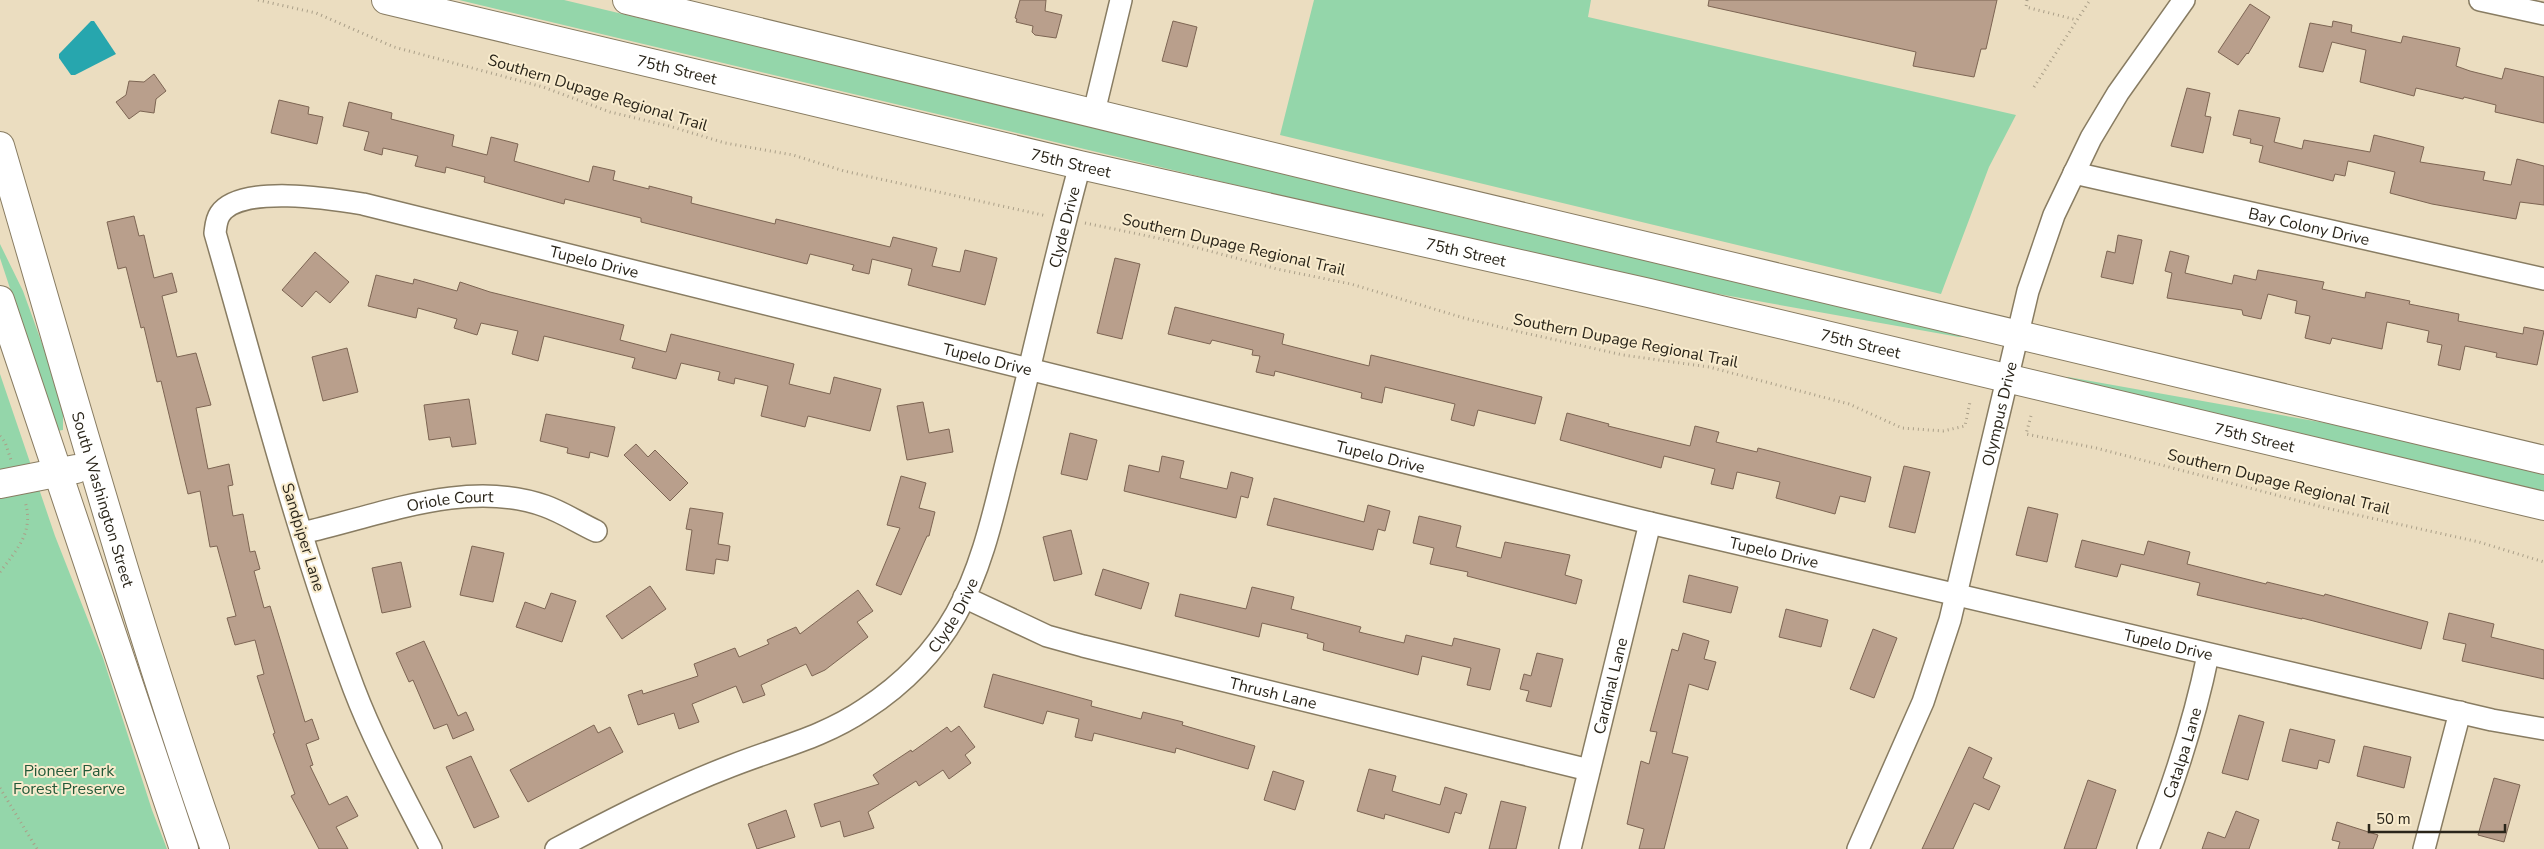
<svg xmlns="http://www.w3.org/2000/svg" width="2544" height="849" viewBox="0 0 2544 849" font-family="'Nunito Sans',sans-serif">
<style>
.green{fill:#94d6aa}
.water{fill:#27a6ae}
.building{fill:#b99f8c;stroke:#7d6553}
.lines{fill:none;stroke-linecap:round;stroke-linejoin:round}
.minor-casing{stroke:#887c62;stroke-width:24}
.secondary-casing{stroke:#887c62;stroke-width:30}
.path{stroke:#aa9f88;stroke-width:3;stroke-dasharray:1 4;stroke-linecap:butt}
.minor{stroke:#fff;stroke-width:21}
.secondary{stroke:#fff;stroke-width:28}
.labels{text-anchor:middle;stroke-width:4;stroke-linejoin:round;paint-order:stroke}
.street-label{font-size:16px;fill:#2a251a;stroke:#f8ebcd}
.park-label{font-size:16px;fill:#235a39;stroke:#f8ebcd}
</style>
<rect width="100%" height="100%" fill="#ebddc0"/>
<path class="green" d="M459 0H564L1966 334 1964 337H1959L1657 283 1538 257Z
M1314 0H1591L1588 17 2016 115 1989 167 1941 294 1280 135Z
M0 244 23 291 52 371 63 406V430L57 431 0 258Z
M0 374 55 536 103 658 152 810 167 849H0Z
M2068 377 2376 432 2544 471V495L2065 379Z"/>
<path class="water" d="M91 21H94L116 54 75 75H71L59 58V54Z"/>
<path class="building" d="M1020 0H1046L1045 11 1062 15 1056 38 1035 35 1032 32 1033 26 1016 22 1017 19 1015 18Z
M1709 0H1997L1986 49H1981L1974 77 1913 66 1916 52 1708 6Z
M2250 4 2270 17 2248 54 2247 53 2238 65 2218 52Z
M1173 21 1197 27 1187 67 1162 61Z
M2333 21 2352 25 2351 32 2401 43 2403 36 2460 48 2456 66 2470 71 2502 79 2505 68 2544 77V123L2495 112 2496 105 2464 97 2463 99 2416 88 2414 96 2360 82 2366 50 2332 42 2323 72 2299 67 2310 23 2332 27Z
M154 74 166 91 156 99 154 113 140 111 129 119 116 102 126 95 129 81 144 82Z
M2187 88 2210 93 2205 116 2211 117 2203 153 2171 146Z
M279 100 309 107 308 114 323 117 317 144 271 133Z
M349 102 392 113 391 119 454 135 452 146 487 155 491 137 518 144 514 161 589 182 593 166 615 171 613 180 649 189V186L692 197 691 203 775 224 776 219 890 247 893 237 937 248 932 266 960 272 965 250 997 258 985 305 908 285 912 269 872 259 869 274 852 270 854 265 810 254 807 264 641 222V218L565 199 564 204 484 182 485 177 446 167 445 173 415 166 418 156 383 148 382 155 364 150 369 132 343 126Z
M2239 110 2280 118 2274 142 2302 149 2304 140 2370 152 2374 135 2424 147 2420 162 2485 172 2483 180 2511 185 2517 159 2544 166V205L2520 202 2516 219 2432 204 2390 193 2395 172 2348 161 2345 176 2335 174 2333 181 2259 162 2263 146 2250 143 2251 139 2233 135Z
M134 216 139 236 144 235 154 278 172 273 177 292 162 296 177 357 196 353 211 405 196 408 208 469 229 464 233 485 228 486 233 516 243 514 250 552 255 551 260 569 254 571 264 608 270 606 305 722 312 719 319 739 306 744 313 765 310 766 329 805 347 796 358 816 336 827 348 849H319L291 796 295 794 273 734 275 733 257 676 264 674 255 640 235 645 227 618 236 616 217 546 210 547 200 491 188 494 161 381 157 382 144 327 141 328 126 267 118 269 107 222Z
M2118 235 2142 240 2133 284 2101 277 2107 251 2115 253Z
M2170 251 2189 256 2185 273 2232 284 2234 275 2256 280 2258 270 2324 282 2322 289 2365 298 2366 292 2410 301 2409 304 2459 314 2458 321 2523 334 2524 327 2544 331 2537 365 2496 357 2497 353 2465 346 2460 370 2438 365 2442 345 2427 342 2429 331 2387 322 2382 349 2332 338 2330 344 2305 338 2310 316 2295 313 2297 301 2268 294 2261 319 2243 315 2242 310 2167 298 2172 273 2165 271Z
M315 252 349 282 330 303 316 291 302 307 282 290Z
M1115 258 1140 264 1122 339 1097 333Z
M376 275 413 284 414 279 457 291 460 282 490 292 624 325 620 340 666 352 671 334 794 364 789 384 830 394 834 377 881 389 870 431 808 416 805 427 761 416 768 386 735 378 734 384 718 380 720 372 681 363 676 379 632 368 635 358 544 336 538 361 512 354 518 331 481 323 477 335 454 328 457 319 418 308 416 318 368 306Z
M1175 307 1284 334 1282 344 1369 366 1371 355 1542 397 1535 424 1478 410 1474 426 1451 420 1455 404 1385 387 1382 403 1361 398 1362 393 1275 371 1274 376 1256 372 1260 356 1252 355 1253 350 1212 340 1210 344 1168 334Z
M347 348 358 392 323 401 312 357Z
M469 399 476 444 452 447 450 437 429 440 424 405Z
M923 402 929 433 949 429 953 452 907 460 897 406Z
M1567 413 1609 424 1608 426 1690 446 1695 426 1719 432 1716 442 1757 452 1758 448 1871 477 1865 502 1840 496 1835 514 1776 498 1780 482 1737 472 1733 489 1711 484 1715 469 1664 456 1661 468 1560 440Z
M546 414 615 427 608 457 590 452 589 458 567 453 568 448 540 441Z
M1070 433 1097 440 1087 480 1061 474Z
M636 444 648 457 655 450 688 483 670 501 624 455Z
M1162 456 1184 461 1180 478 1227 489 1231 472 1253 478 1248 498 1241 496 1236 518 1124 491 1129 465 1159 472Z
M1904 466 1930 472 1915 533 1889 527Z
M901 476 926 483 919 508 935 512 929 536H927L901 595 876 585 900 528 887 525Z
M1274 498 1364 522 1368 505 1390 511 1385 531 1378 529 1373 550 1267 525Z
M2028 507 2058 514 2047 562 2016 555Z
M690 508 723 513 718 544 730 546 728 561 716 559 714 574 686 570 692 530 686 529Z
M1419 516 1461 526 1456 547 1501 558 1505 542 1570 555 1565 575 1582 580 1576 604 1467 576 1468 572 1430 564 1434 548 1413 543Z
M1071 530 1082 574 1054 581 1043 537Z
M2082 540 2144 555 2148 541 2190 552 2187 564 2266 584 2267 582 2324 596 2325 594 2428 622 2421 649 2302 618V619L2197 595 2200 583 2121 564 2117 577 2075 567Z
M472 546 504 553 493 602 460 595Z
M401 562 411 607 382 613 372 568Z
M1103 569 1149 583 1141 609 1095 595Z
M1689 575 1738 587 1731 613 1683 602Z
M650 586 666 609 622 639 606 616Z
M1252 587 1294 597 1291 609 1361 627 1359 632 1404 643 1406 635 1452 646 1454 638 1500 649 1490 690 1467 685 1471 668 1422 656 1418 675 1323 650 1324 643 1307 638 1308 634 1262 623 1259 637 1175 616 1180 594 1246 609Z
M858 590 873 611 857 622 868 637 825 670 812 676 806 664 761 685 765 695 743 703 736 686 692 704 699 722 679 729 674 713 638 725 628 695 642 690 643 694 698 676 694 664 735 648 739 657 769 644 767 640 796 627 800 634Z
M551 593 576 601 562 642 516 627 525 602 545 609Z
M1786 609 1828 620 1821 647 1779 637Z
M2449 613 2494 624 2491 637 2544 650V679L2462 661 2466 644 2443 639Z
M1873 629 1897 638 1874 698 1850 689Z
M1683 633 1709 641 1704 659 1716 662 1708 690 1689 684 1672 753 1688 757 1664 849H1639L1644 829 1627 824 1641 761 1649 764 1657 732 1650 731 1672 649 1678 651Z
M424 641 458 716 466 712 474 730 453 739 447 724 434 729 413 680 409 682 396 653Z
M1537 653 1563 659 1551 707 1526 701 1529 691 1520 689 1524 674 1531 676Z
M993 674 1092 701 1091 706 1141 719 1143 712 1183 722 1182 725 1255 746 1248 769 1176 748 1175 753 1094 733 1092 741 1075 737 1079 719 1047 711 1043 724 984 707Z
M2239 715 2264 722 2248 780 2222 773Z
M594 725 598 733 610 727 623 752 528 802 510 770Z
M959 726 975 747 965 755 971 763 949 779 943 770 919 786 916 781 868 812 874 828 844 837 840 821 821 827 814 804 879 784 873 775 911 750 912 752 947 727 951 732Z
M2290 729 2335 740 2329 763 2319 760 2317 769 2282 761Z
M2364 746 2411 757 2404 788 2357 776Z
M1969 747 1992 758 1983 778 2000 786 1989 810 1974 803 1953 849H1922Z
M471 756 499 817 474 828 446 767Z
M1369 769 1396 776 1392 791 1440 805 1445 787 1467 794 1461 814 1455 812 1449 833 1385 814 1384 819 1357 811Z
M1273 771 1304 781 1295 810 1264 800Z
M2494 778 2520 785 2504 842 2478 835Z
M2088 780 2116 790 2096 849H2064Z
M1501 801 1526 807 1516 849H1489Z
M786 810 795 837 757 849 748 824Z
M2236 811 2259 820 2249 849H2202L2208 832 2225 838Z
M2337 822 2378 835 2373 849H2338L2340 842 2332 840Z"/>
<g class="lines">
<g class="minor-casing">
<g id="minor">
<path d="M2480 0 2544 14"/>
<path d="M1094 112 1121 0"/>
<path id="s1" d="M2074 173 2544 279"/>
<path id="s2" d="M302 533C379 516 466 478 545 506 562 512 579 523 596 531"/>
<path id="s3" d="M964 597 1047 636 1083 646 1589 770"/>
<path id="s4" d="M431 849C404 796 375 744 354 689 298 540 259 385 215 233 216 226 216 220 220 214 240 184 333 199 363 204L1650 523 2492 720 2544 729"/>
<path id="s5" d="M556 849C613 819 671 789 731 766 779 747 822 738 865 709 902 685 934 653 956 614 985 562 996 501 1011 444 1034 351 1055 257 1080 165"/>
<path id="s6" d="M1570 849 1650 523"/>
<path id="s7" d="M1858 849 1923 702 1950 620 2028 291 2054 215 2091 138 2118 93 2184 0"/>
<path id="s8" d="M2148 849C2174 784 2194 723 2208 655"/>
<path d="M2424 849 2460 712"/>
</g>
</g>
<g class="secondary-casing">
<g id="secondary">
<path id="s9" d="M386 0 1080 165 1649 293 2544 506"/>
<path d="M627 0 1360 178 2544 460"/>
<path id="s10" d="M0 146C69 381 134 618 215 849"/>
<path d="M0 300 184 849"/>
<path d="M0 484 76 469"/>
</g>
</g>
<path class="path" d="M258 0 316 13 394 47 543 87 610 112 669 126 725 143 793 155 844 171 1047 216
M2027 0 2026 7 2077 20
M2034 87 2090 0
M1085 223 1172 241 1277 269 1351 284 1464 318 1516 331 1623 355 1709 367 1849 404 1902 428 1943 431 1965 426 1970 402
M2031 416 2026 434 2096 448 2326 508 2479 542 2544 562
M0 436 5 442 11 460
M0 572C18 548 34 532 25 501
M0 788 37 849"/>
<use href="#minor" class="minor"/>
<use href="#secondary" class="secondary"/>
</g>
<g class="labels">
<g class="street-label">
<text dy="6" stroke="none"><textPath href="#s9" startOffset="299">75th Street</textPath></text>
<text transform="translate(598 92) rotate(17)" y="6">Southern Dupage Regional Trail</text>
<text dy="6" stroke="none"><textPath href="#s9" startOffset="704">75th Street</textPath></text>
<text dy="6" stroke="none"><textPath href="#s1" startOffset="241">Bay Colony Drive</textPath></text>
<text dy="6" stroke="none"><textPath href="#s5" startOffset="875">Clyde Drive</textPath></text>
<text transform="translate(1234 244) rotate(13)" y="6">Southern Dupage Regional Trail</text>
<text dy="6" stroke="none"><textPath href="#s9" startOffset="1109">75th Street</textPath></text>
<text dy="6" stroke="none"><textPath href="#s4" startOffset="1061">Tupelo Drive</textPath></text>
<text transform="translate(1626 340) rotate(11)" y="6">Southern Dupage Regional Trail</text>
<text dy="6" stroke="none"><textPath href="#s9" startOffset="1514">75th Street</textPath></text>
<text dy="6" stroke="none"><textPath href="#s4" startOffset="1466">Tupelo Drive</textPath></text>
<text dy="6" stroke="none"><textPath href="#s7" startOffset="459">Olympus Drive</textPath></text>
<text dy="6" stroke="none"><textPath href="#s9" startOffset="1919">75th Street</textPath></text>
<text dy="6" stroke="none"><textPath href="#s4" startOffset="1871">Tupelo Drive</textPath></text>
<text transform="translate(2279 481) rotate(14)" y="6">Southern Dupage Regional Trail</text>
<text dy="6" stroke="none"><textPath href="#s10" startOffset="368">South Washington Street</textPath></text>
<text dy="6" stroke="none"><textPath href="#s2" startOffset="152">Oriole Court</textPath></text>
<text transform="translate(304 537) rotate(73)" y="6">Sandpiper Lane</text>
<text dy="6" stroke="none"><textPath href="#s4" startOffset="2276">Tupelo Drive</textPath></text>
<text dy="6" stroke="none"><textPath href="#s5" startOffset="470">Clyde Drive</textPath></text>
<text dy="6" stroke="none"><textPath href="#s4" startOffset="2681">Tupelo Drive</textPath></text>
<text dy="6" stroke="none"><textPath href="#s6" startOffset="168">Cardinal Lane</textPath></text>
<text dy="6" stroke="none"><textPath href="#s3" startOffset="325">Thrush Lane</textPath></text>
<text dy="6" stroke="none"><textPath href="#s8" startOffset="102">Catalpa Lane</textPath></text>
</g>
<g class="park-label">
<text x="69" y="776">Pioneer Park<tspan x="69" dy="18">Forest Preserve</tspan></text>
</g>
</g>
<path d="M2369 824v8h136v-8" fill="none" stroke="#2a251a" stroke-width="2.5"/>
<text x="2376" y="824" font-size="15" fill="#2a251a" stroke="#f8ebcd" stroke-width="4" paint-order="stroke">50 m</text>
</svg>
